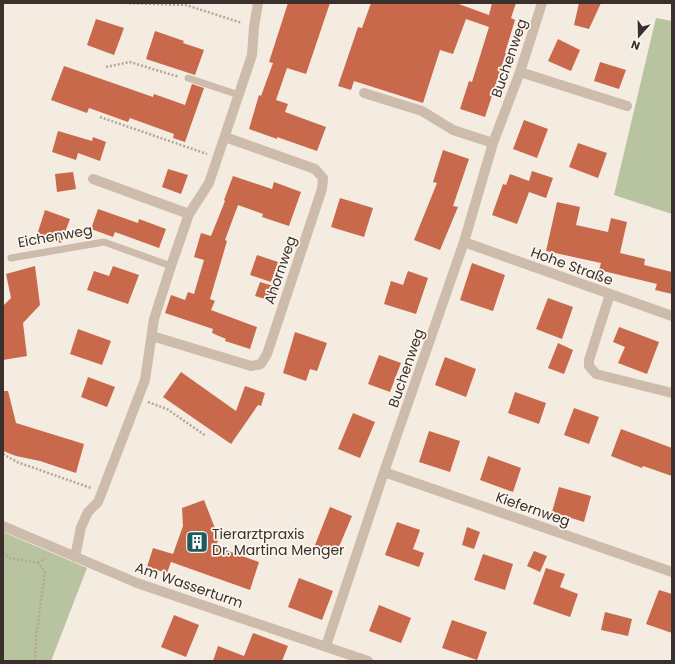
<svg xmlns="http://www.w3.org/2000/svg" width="675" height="664" viewBox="0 0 675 664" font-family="Poppins,sans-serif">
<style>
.green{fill:#b8c4a0}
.building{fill:#c8694b}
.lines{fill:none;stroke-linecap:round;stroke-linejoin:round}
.path{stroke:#b9a596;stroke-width:2.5;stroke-dasharray:2 2;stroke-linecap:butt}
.lane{stroke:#cdbbac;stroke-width:7}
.street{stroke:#cdbbac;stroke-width:10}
.labels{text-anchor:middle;stroke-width:3.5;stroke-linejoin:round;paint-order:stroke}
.street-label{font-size:14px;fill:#3b302b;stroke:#fbf5ee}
.poi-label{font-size:14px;fill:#3b302b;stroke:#fbf5ee;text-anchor:start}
</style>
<rect width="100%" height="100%" fill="#f4ebe1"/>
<path class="green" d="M656 18 672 21V214L614 195Z
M3 532 87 568 51 661H3Z"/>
<path class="building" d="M288 3H330L306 74 287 68 276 100 288 104 285 112 326 127 317 151 277 137V139L249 129 259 95 261 96 273 63 269 62Z
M371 3H456L489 15 492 3H516L511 18 515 20 505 53H506L485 117 460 109 469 81 472 82 489 27 466 19 453 54 440 50 423 103 354 81 351 90 338 86 358 27 362 28Z
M579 3H601L589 29 574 25Z
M96 19 124 28 114 55 87 45Z
M155 31 184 41 183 43 204 50 195 75 146 59Z
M558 39 580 50 571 71 548 61Z
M600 62 626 70 619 89 594 81Z
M64 66 153 97 154 94 185 105 192 84 204 88 185 142 173 138 174 134 130 118 128 122 89 108 87 113 51 100Z
M524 120 548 129 537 158 513 149Z
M58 131 92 141 93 137 106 142 100 161 78 153 76 160 52 152Z
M578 143 607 153 598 178 569 167Z
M443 150 469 159 453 206 458 207 440 250 414 240 437 183 433 182Z
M168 169 188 175 181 194 162 187Z
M532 171 553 178 546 198 529 192 517 224 492 215 503 184 506 185 510 174 529 181Z
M73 172 76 189 57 192 55 174Z
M233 176 272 189 274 182 301 192 289 226 262 217 263 214 238 205 225 240 227 241 210 299 215 301 211 310 257 327 250 349 225 341 226 339 212 333 213 329 165 313 171 295 185 300 188 292 194 294 204 260 194 257 201 233 211 236 225 201 224 200Z
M340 198 373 208 364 237 331 227Z
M557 202 580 207 576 225 608 232 611 218 627 222 620 253 645 259 644 265 672 272V294L655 290 657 284 599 270 601 263 546 251Z
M98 209 138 223 139 219 166 229 159 248 115 232 113 237 91 229Z
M45 210 70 219 61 243 37 235Z
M257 255 278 262 271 282 250 275Z
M472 263 505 275 493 311 460 300Z
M35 266 40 305 23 323 27 356 3 360V306L11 298 6 274Z
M113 266 139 275 128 304 87 290 94 271 109 276Z
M408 271 428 278 416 314 384 304 391 281 403 285Z
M260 282 277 287 272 301 255 296Z
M548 298 573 307 562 339 536 329Z
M619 327 659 342 647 374 618 363 625 347 613 342Z
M78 329 111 341 102 365 70 354Z
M295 332 327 343 317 371 310 369 306 381 283 373Z
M558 343 573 350 564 374 548 368Z
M379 355 401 363 390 392 368 384Z
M445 357 476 369 466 397 435 385Z
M181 372 236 411 245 386 265 393 261 406 258 405 231 444 163 397Z
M88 377 115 387 107 407 81 397Z
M3 391H8L16 423 84 444 76 473 40 461 16 456 3 451Z
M515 392 546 403 539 424 508 413Z
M574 408 599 417 589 444 564 435Z
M353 413 375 422 360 458 338 449Z
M621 429 672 448V476L643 466 642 468 611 456Z
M429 431 460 441 450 472 419 462Z
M488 456 521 468 513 492 480 480Z
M559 487 591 496 584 522 552 512Z
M204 500 218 536 217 547 259 562 250 590 171 562 167 573 147 567 153 548 173 554 183 526 182 508Z
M330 507 352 516 336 554 315 545Z
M397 522 420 530 413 549 424 553 419 567 385 555Z
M467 527 480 532 474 549 462 545Z
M534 551 547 556 540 572 527 566Z
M483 554 513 564 505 590 474 580Z
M546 568 565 574 560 587 578 594 570 617 533 604Z
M299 578 333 591 322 620 288 607Z
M659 590 672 594V633L646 624Z
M379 605 411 618 401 643 369 631Z
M605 612 632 619 628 636 601 630Z
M174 615 199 625 186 657 161 647Z
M452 620 487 632 477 660 442 648Z
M253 633 288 646 282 661H213L218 646 244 656Z"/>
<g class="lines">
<path class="path" d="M125 3 186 5 242 23
M106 67 130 62 179 77
M100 117 207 154
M148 402 167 409 206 436
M3 454 17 462 91 488
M3 553 10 558 38 563 45 571 36 638 35 661
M38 563 46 558"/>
<path class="lane" d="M188 78 239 95
M11 258 104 242 171 266"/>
<path class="street" d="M520 72 627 106
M364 93 422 111 453 130 493 143
M93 179 189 214
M464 242 672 316
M610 294 589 360V366L596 374 672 393
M152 336 251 366 261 364 267 354 322 189 323 178 315 169 225 137
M384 472 672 572
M3 526 137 583 368 661
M75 557 81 527 88 512 98 502 102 492 145 380 154 319 171 266 189 214 209 183 252 55 254 27 258 3
M326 646 384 472 464 242 493 143 520 72 542 3"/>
</g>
<defs>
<g id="building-square" transform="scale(1.15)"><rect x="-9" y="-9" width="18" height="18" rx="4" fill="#1f5a5e" stroke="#fbf5ee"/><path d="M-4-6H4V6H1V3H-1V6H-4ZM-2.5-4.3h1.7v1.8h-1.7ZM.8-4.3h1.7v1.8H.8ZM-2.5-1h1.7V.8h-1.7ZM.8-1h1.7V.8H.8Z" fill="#fff"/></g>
</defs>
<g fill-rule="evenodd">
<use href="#building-square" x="197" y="542"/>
</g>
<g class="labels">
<g class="street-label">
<text transform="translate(509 58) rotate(-71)" y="5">Buchenweg</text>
<text transform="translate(55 236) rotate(-10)" y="5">Eichenweg</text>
<text transform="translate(572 266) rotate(20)" y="5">Hohe Straße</text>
<text transform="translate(280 270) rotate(-71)" y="5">Ahornweg</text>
<text transform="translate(406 368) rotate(-71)" y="5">Buchenweg</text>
<text transform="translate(533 509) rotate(19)" y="5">Kiefernweg</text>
<text transform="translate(189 585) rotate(19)" y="5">Am Wasserturm</text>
</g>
<g class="poi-label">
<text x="212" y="539">Tierarztpraxis<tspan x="212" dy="16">Dr. Martina Menger</tspan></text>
</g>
</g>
<rect width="675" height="664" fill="none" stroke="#3b302b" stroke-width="8"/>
<g transform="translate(639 36) rotate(200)" stroke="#fbf5ee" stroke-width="3" paint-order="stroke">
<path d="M0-3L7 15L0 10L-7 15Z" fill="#3b302b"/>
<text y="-6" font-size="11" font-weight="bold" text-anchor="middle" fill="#3b302b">N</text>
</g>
</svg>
